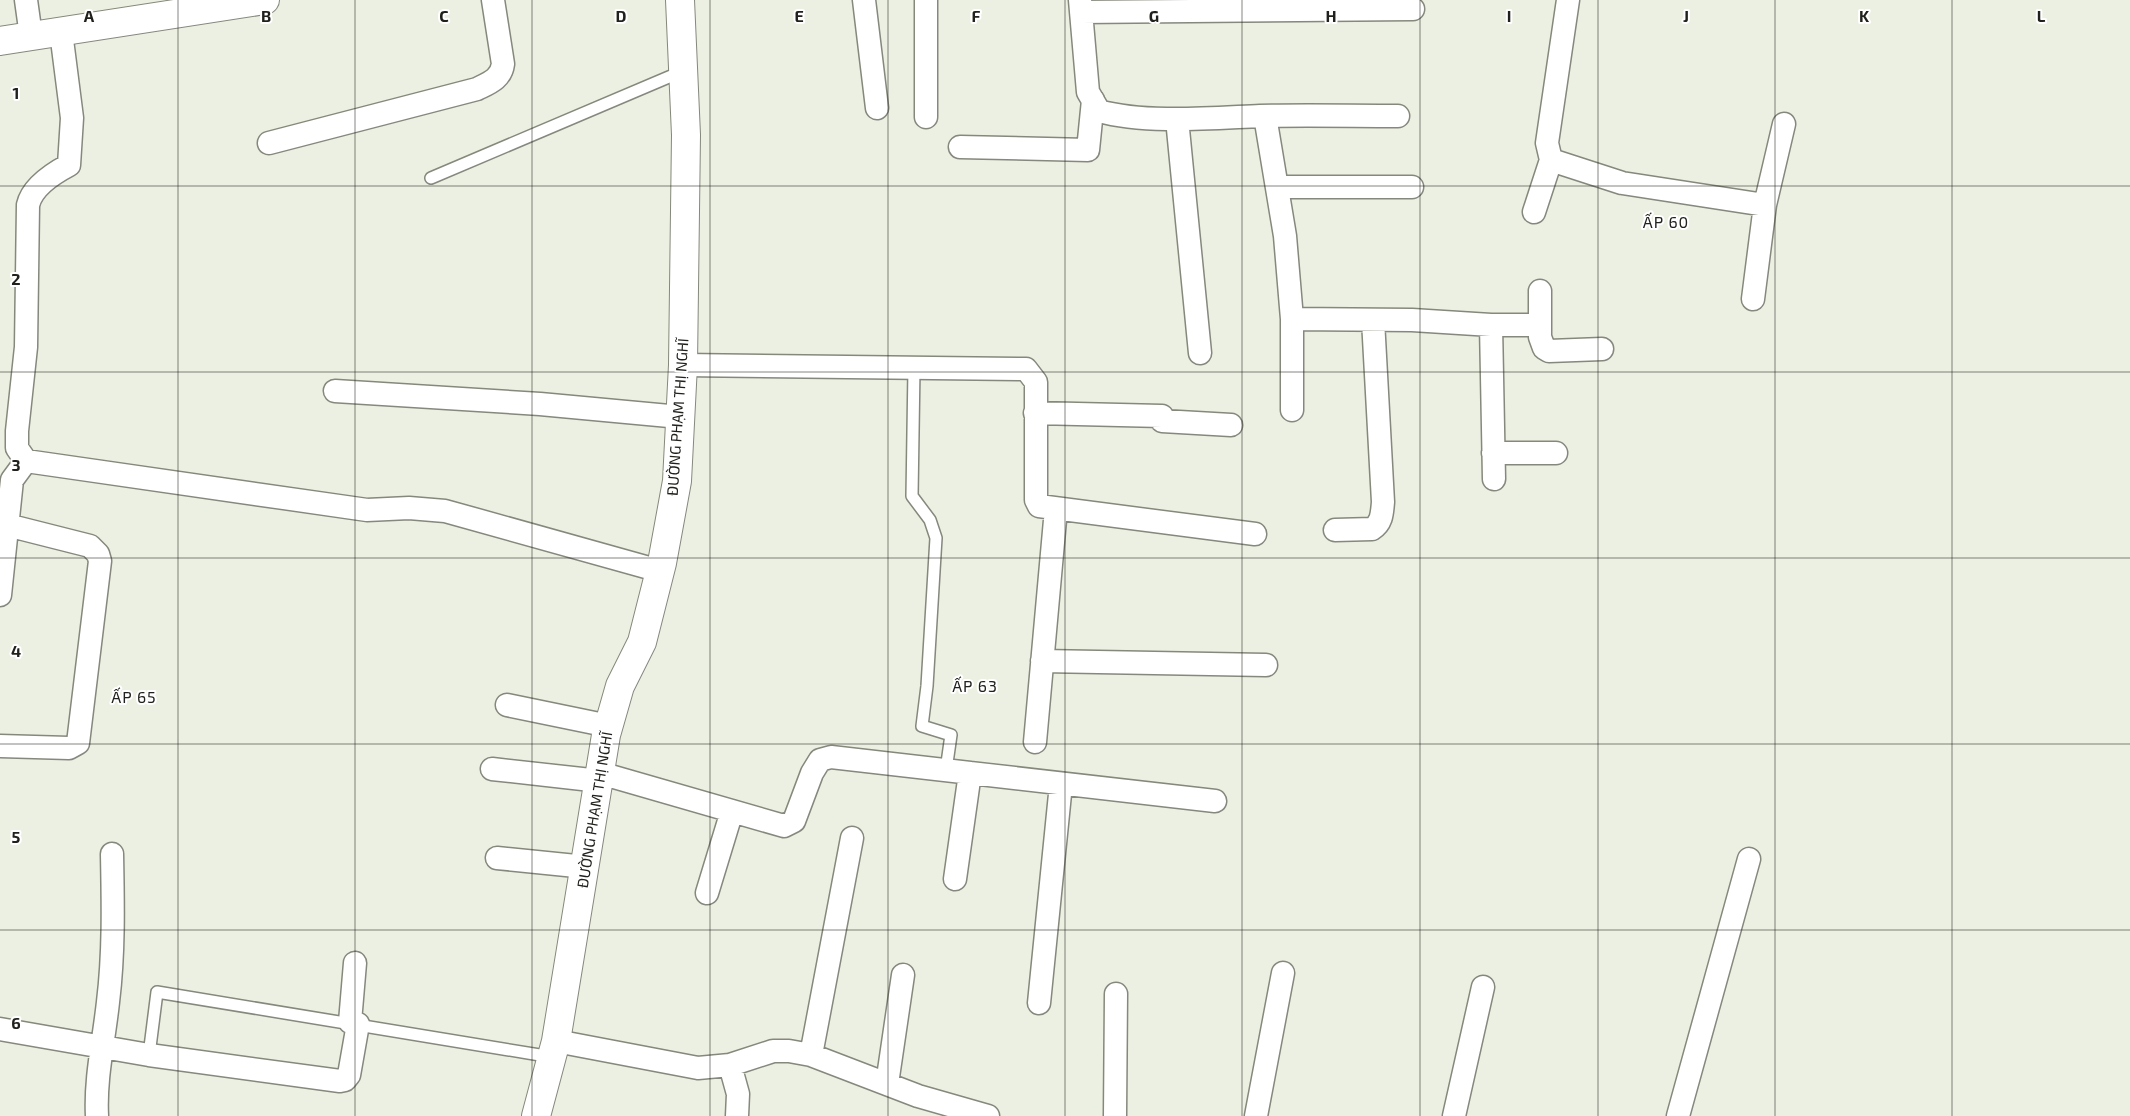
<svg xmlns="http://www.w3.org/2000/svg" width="2130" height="1116" viewBox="0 0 2130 1116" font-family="'Exo 2',sans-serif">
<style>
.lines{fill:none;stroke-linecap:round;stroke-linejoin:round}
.lane-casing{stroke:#85887c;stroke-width:14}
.street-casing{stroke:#85887c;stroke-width:25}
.secondary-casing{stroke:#85887c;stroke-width:30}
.lane{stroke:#fff;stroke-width:11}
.street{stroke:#fff;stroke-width:22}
.secondary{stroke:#fff;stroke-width:28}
.grid{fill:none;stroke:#20211c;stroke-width:1;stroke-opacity:0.55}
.labels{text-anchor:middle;stroke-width:4;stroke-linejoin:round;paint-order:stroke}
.street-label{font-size:15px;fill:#20211c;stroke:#fff}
.neighbourhood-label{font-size:16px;letter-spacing:1px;fill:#20211c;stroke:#fff}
.grid-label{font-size:16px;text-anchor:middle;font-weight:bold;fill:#20211c;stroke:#fff;stroke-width:4;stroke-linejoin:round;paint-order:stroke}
</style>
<rect width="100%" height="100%" fill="#ecf0e2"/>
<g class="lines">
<g class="lane-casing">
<path id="lane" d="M431 178 683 71
M914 368 912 496 930 520 936 538 927 686 922 726 951 735 946 770
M149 1055 157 992 552 1057"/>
</g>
<g class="street-casing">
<path id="street" d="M26 0 31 36
M864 0 877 108
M1080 0 1088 92 1099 111C1145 124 1212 118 1260 116 1306 115 1352 116 1398 116
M1568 0 1547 143 1551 160 1622 183 1765 205
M1081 12 1413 9
M61 32 72 118 69 165C52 174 32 187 28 205L26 347 17 431V448L26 461 367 510 409 508 445 511 660 571
M1265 116 1285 236 1292 319V410
M926 117V0
M1177 119 1200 353
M269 143 477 89C489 83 501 79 503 64L493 0
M960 147 1088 150 1093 100
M1277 187H1412
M1534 212 1551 160
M1540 291V337L1544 348 1549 351 1602 349
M1753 299 1765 205 1784 124
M1292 319 1412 320 1491 325H1540
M1491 325 1494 479
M683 365 1026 369 1036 382V500L1039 506 1255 534
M335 391 540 404 680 417
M1035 413 1162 416V421L1231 425
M1493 453H1556
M1335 530 1372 529C1382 523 1382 513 1383 502L1373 320
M0 595 12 480 26 461
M1042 661 1266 665
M507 705 609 726
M1035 742 1056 509
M0 746 69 748 78 743 100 561 98 554 90 546 7 525
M492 769 600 781
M600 773 784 826 794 821 812 773 820 760 831 757 1215 801
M497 858 586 867
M955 879 970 773
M707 893 732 811
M1039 1003 1061 784
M350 1022 355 963
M0 1029 149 1055 340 1081 345 1080 349 1075 358 1024
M556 1041 698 1068 730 1065 773 1051H789L811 1055 918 1096 988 1116
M811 1055 852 838
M730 1065 738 1094 737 1116
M887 1084 903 975
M97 1116C95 1078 104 1040 108 1002 114 953 113 904 112 854
M1115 1116 1116 994
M1256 1116 1283 973
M1454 1116 1483 987
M1678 1116 1749 859"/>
</g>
<g class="secondary-casing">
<path id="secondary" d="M0 41 265 0
M536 1116 556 1041 606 735 620 686 642 642 662 563 677 481 683 365 686 135 680 0"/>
</g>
<use href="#lane" class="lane"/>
<use href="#street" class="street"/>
<use href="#secondary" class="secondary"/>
</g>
<path class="grid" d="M178 0V1116M355 0V1116M532 0V1116M710 0V1116M888 0V1116M1065 0V1116M1242 0V1116M1420 0V1116M1598 0V1116M1775 0V1116M1952 0V1116M0 186H2130M0 372H2130M0 558H2130M0 744H2130M0 930H2130"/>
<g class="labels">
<g class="street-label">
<text transform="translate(678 417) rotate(-86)" y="5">ĐƯỜNG PHẠM THỊ NGHĨ</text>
<text transform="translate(595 810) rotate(-81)" y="5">ĐƯỜNG PHẠM THỊ NGHĨ</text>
</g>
<g class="neighbourhood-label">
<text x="1666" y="228">ẤP 60</text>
<text x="975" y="692">ẤP 63</text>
<text x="134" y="703">ẤP 65</text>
</g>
</g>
<g class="grid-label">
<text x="89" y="22">A</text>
<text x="266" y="22">B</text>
<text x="444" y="22">C</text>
<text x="621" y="22">D</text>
<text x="799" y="22">E</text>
<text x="976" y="22">F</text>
<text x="1154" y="22">G</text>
<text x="1331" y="22">H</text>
<text x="1509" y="22">I</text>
<text x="1686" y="22">J</text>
<text x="1864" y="22">K</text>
<text x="2041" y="22">L</text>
<text x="16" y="99">1</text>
<text x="16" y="285">2</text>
<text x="16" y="471">3</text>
<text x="16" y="657">4</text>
<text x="16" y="843">5</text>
<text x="16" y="1029">6</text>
</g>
</svg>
